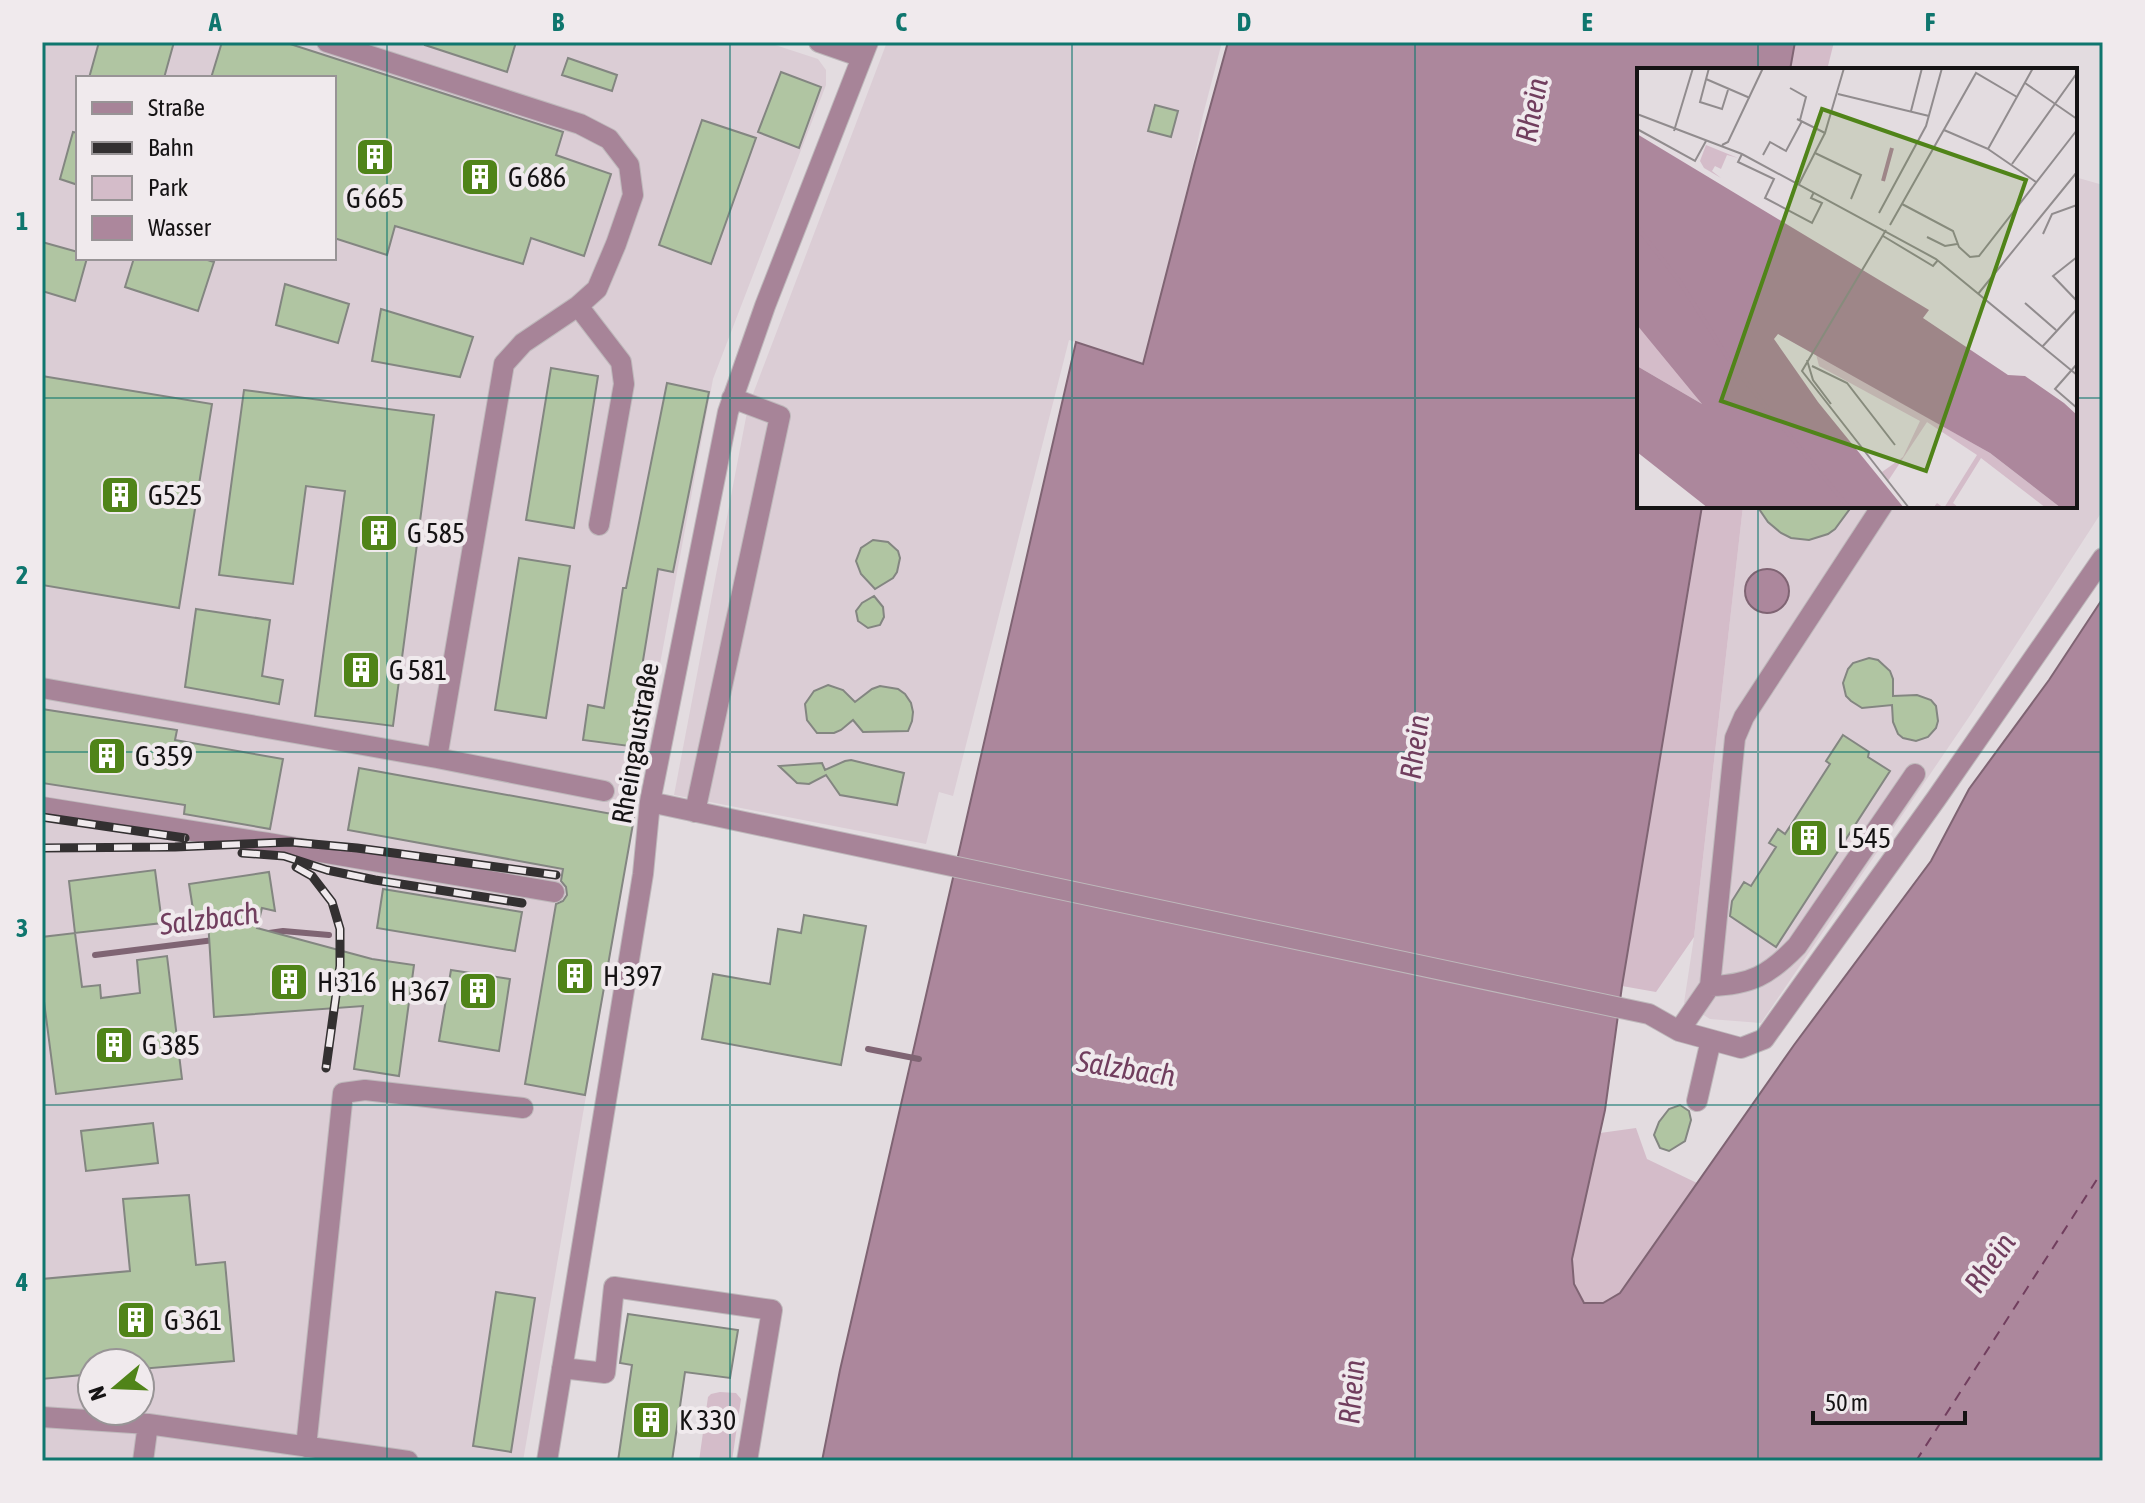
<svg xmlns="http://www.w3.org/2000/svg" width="2145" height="1503" viewBox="0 0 2145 1503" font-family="'Asap Condensed',sans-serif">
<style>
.built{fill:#dbcdd5;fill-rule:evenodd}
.green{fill:#d4bcc9}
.water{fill:#ac879c;stroke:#7f6473;stroke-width:2}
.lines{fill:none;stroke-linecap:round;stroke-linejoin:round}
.stream{stroke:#7f6473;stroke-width:6}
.ferry{stroke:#713e5e;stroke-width:2;stroke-dasharray:10 8;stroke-linecap:butt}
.building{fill:#b0c5a2;stroke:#838681;stroke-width:2}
.minor-casing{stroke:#beb8bb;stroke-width:22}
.minor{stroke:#a78498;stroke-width:20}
.rail-casing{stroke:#333031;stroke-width:9}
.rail{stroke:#f0eaed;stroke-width:6;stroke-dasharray:18;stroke-linecap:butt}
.grid{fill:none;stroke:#0f766e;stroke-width:2;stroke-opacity:0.55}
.labels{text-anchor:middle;stroke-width:8;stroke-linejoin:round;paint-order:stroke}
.poi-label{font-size:28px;fill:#151314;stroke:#f0eaed;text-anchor:start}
.street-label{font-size:28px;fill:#151314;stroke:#f0eaed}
.water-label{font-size:30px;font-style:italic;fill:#713e5e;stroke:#f0eaed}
.inset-river{fill:none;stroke:#ac879c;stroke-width:4}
.inset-road{fill:none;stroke:#918c8e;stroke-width:2}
.view{fill:#508419;fill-opacity:0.15;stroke:#508419;stroke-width:4}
.inset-edge{fill:none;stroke:#151314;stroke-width:4}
.neatline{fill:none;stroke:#0f766e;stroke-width:3}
.grid-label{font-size:26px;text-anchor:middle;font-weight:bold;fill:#0f766e}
</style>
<rect width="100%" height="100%" fill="#e3dce0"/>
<path class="built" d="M42 42H766L818 59 826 70V85L713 379 633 809 634 818 523 1461H42ZM78 78H334V258H78ZM92 1363H140V1411H92Z
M887 42H1222L1203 115 1190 179 1143 364 1069 340 953 796 939 792 926 844 674 795 748 407Z
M2075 177 2103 185V510L1971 714 1761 1023 1710 1019 1684 1003 1694 937 1743 506H2075Z"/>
<path class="green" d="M1795 42H1834L1827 70H1790Z
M1702 506H1743L1694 937 1656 992 1622 986Z
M1636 1128 1647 1159 1697 1183 1620 1293 1603 1303H1584L1574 1284 1572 1259 1600 1133Z
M720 1392 736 1393 741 1399 732 1461H699L708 1397 711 1394Z"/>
<path class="water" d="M1228 42H1795L1790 70H1639V506H1702L1622 986 1605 1110 1572 1259 1574 1284 1584 1303H1603L1620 1293 1794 1045 1931 861 1969 789 2049 680 2103 598V1461H822L840 1370 1076 342 1143 364 1195 162Z
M1745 591a22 22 0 1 1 44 0a22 22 0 1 1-44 0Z"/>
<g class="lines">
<path class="stream" d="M269 933 283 931 329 935
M95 955 214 940
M868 1049 919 1059"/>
<path class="ferry" d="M1916 1461 2103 1170"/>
</g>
<path class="building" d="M99 42H174L164 78H89Z
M222 42H284L563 132 556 155 611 174 584 256 531 238 523 264 395 226 387 255 334 238V78H211Z
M426 42H516L507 72 425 45Z
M568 58 617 75 612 91 562 75Z
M781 72 821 87 799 148 758 132Z
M1155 105 1178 111 1171 137 1148 131Z
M702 120 756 138 711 264 659 245Z
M73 132 78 133V185L60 179Z
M42 242 78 252V258H87L75 301 42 291Z
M134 258H201L214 262 198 311 125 287Z
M285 284 349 304 338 343 276 325Z
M381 309 473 337 460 377 372 361Z
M551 368 598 376 574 528 526 520Z
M42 376 212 404 179 608 42 585Z
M667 383 709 392 673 572 658 569 629 746 583 740 588 705 604 708 623 588H626Z
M244 390 434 415 393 726 315 716 345 491 306 486 293 584 219 575Z
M1757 506H1852L1835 529 1828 534 1809 540 1791 538 1781 533 1768 522Z
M873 540 888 542 898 551 900 558 897 572 893 578 875 589 861 574 856 561 861 548Z
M519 558 570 566 546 718 495 710Z
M874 596 883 607 884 617 880 625 868 628 858 621 856 611 862 603Z
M196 609 270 620 262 676 283 680 279 704 185 687Z
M1869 658 1878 660 1890 671 1893 679V696L1917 695 1931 700 1936 706 1938 721 1936 728 1928 737 1916 741 1903 738 1898 734 1893 722 1892 705 1862 708 1851 701 1846 696 1843 683 1848 669 1853 663Z
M828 685 843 690 855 702 872 689 880 686 898 689 905 694 911 703 913 712 912 721 908 731 863 732 853 720 841 730 834 733H817L807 720 805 704 814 691Z
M42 709 177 730 175 740 283 759 270 829 184 814 185 805 42 783Z
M1843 735 1869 752 1868 757 1890 771 1776 947 1730 916 1732 901 1744 882 1751 886 1776 847 1769 843 1778 829 1785 834 1830 764 1826 761Z
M851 760 904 773 897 805 840 795 826 775 809 784 797 783 779 766 822 763 825 770 845 761Z
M359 768 634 818 585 1095 525 1084 556 904 563 901 567 895 566 887 561 881 563 869 348 830Z
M155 870 162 923 75 933 69 881Z
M269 872 275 911 262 908 257 928 372 959 414 965 399 1076 354 1069 363 1006 214 1017 208 920 195 922 189 884Z
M383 889 522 912 515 951 377 928Z
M804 915 866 926 841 1065 702 1039 713 974 770 984 778 929 801 933Z
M75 933 82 987 100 985 101 998 140 993 137 960 167 956 182 1079 56 1094 42 986V937Z
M451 970 510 979 499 1051 439 1041Z
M1680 1105 1689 1111 1691 1120 1685 1141 1669 1151 1660 1148 1654 1135 1659 1122 1669 1109Z
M153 1123 158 1163 86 1171 81 1131Z
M189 1195 196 1265 225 1262 234 1361 140 1369V1363H92V1374L42 1379V1279L130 1271 123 1199Z
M496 1292 535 1298 511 1452 473 1446Z
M628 1314 738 1330 730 1378 685 1372 672 1461H618L632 1365 620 1363Z"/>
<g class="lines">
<g class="minor-casing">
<path id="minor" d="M327 42 580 124 609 139 629 165 633 195 616 244 597 289 578 306 523 343 504 364 437 758
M819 42 862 57
M578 306 621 362 624 384 599 525
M42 688 437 758 604 791
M650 802 1649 1014 1679 1031 1741 1048 1764 1039 1936 799 2103 558
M42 807 268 843 554 892
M695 812 780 416 732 398
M1710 986 1735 738 1744 717 1882 506
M1679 1031 1710 986C1751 985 1769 975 1797 946L1915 774
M1697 1101 1711 1040
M562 1368 605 1373 614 1287 772 1310 747 1461
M42 1417 148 1424 143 1461
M148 1424 408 1461
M306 1447 343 1093 365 1090 523 1108
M547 1461 643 874 650 802 728 412 765 306 868 42"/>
</g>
<use href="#minor" class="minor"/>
<g class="rail-casing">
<path id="rail" d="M42 817 185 838
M42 848 175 847 291 842 357 848 556 875
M242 853 284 856 327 870 375 880 522 903
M296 867 312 876 332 902 340 929V966L326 1068"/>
</g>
<use href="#rail" class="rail"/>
</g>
<path class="grid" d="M387 42V1461M730 42V1461M1072 42V1461M1415 42V1461M1758 42V70M42 398H1639M2075 398H2103M1758 506V1461M42 752H2103M42 1105H2103"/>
<defs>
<g id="building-square" transform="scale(2)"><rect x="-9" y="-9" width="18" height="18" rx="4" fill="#508419" stroke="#f0eaed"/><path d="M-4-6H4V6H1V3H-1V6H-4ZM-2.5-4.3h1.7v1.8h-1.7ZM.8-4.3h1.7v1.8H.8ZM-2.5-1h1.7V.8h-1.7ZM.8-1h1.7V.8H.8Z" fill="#fff"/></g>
</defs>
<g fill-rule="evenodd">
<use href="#building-square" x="375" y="157"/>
<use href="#building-square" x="480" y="177"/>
<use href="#building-square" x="120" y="495"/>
<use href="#building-square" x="379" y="533"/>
<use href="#building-square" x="361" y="670"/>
<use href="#building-square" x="107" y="756"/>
<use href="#building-square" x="1809" y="838"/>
<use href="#building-square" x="575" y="976"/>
<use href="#building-square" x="289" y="982"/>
<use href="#building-square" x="478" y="991"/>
<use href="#building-square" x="114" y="1045"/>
<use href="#building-square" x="136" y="1320"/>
<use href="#building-square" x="651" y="1420"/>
</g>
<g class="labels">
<g class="poi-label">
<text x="508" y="187">G 686</text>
<text x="375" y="208" text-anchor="middle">G 665</text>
<text x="148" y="505">G525</text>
<text x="407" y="543">G 585</text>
<text x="389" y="680">G 581</text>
<text x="135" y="766">G 359</text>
<text x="1837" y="848">L 545</text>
<text x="603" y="986">H 397</text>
<text x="317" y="992">H 316</text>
<text x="450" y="1001" text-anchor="end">H 367</text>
<text x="142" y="1055">G 385</text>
<text x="164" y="1330">G 361</text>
<text x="679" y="1430">K 330</text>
</g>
<g class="street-label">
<text transform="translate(635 743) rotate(-80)" y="10">Rheingaustraße</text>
</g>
<g class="water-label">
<text transform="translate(1532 110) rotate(-79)" y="10">Rhein</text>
<text transform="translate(1415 747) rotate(-82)" y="10">Rhein</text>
<text transform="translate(209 919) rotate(-7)" y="10">Salzbach</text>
<text transform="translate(1126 1069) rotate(9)" y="10">Salzbach</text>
<text transform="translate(1990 1263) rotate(-55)" y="10">Rhein</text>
<text transform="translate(1352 1392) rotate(-85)" y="10">Rhein</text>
</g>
</g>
<g transform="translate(1637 68)">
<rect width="440" height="440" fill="#e3dce0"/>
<path d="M69 77 101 90 90 87 84 101 78 98 75 103 84 110 67 100 63 93ZM0 257 42 303 65 336 0 298ZM179 286 353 385 424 440H409L344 390 316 435 322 440H296L300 435 307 440 340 387 290 354 251 413 245 404 266 389 283 353 182 298Z" fill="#d4bcc9"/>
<path d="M0 66 292 242 286 250 371 307 388 308 427 335 440 347V440H424L353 385 141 266 137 271 181 334 267 440H71L0 384V298L65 336 0 257Z" fill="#ac879c"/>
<path class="inset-river" d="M246 113 255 80M0 159 43 214 96 298 212 440"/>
<path class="inset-road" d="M72 0 63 34 85 41 91 22M69 11 113 30M388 15 440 51M153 20 169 29 163 52M201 26 292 48M274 43 285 0M0 46 105 86 299 191 440 307M160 51 188 65 207 0M0 61 58 93 69 73M307 62 351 81 396 0M37 63 56 0M85 77 91 74 126 0M351 81 399 114M178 85 224 107 214 131M105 86 101 94 137 111 128 130 175 155 185 135 174 130 177 124M126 87 133 74 149 83 165 53M375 96 440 5M162 116 188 65M265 136 316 163 322 179 333 189 342 188 440 62M242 145 289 58 305 0M253 157 339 5 380 29M249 162 165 303 272 440M406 166 415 146 440 137M246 168 296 198 301 192M290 169 308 178 320 176M440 189 416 208 440 233M341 226 440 104M388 235 419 262M405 279 440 241M170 292 176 312 194 336M440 296 418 321 440 340M175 298 210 315 258 377"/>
<path class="view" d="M185 41 389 112 289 403 84 333Z"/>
<rect width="440" height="440" class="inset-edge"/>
</g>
<rect width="2145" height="1503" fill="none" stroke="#f0eaed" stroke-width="88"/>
<rect x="76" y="76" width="260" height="184" fill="#f0eaed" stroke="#989496" stroke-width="2"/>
<rect x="92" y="102" width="40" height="12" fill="#a78498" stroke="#989496" stroke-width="2"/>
<text x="148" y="116" font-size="24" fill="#151314">Straße</text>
<rect x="92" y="142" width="40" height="12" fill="#333031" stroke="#989496" stroke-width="2"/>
<text x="148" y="156" font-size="24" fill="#151314">Bahn</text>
<rect x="92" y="176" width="40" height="24" fill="#d4bcc9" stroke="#989496" stroke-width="2"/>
<text x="148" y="196" font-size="24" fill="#151314">Park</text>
<rect x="92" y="216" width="40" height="24" fill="#ac879c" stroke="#989496" stroke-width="2"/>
<text x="148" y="236" font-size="24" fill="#151314">Wasser</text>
<g transform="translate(116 1387) rotate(251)"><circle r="38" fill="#f0eaed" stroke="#989496" stroke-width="2"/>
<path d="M0-6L14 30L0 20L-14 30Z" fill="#508419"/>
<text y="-12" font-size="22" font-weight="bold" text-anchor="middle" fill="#151314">N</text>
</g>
<path d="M1813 1411v12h152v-12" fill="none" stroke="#151314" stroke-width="4"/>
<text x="1825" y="1411" font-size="24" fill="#151314" stroke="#f0eaed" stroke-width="6" paint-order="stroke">50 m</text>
<rect x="44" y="44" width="2057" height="1415" class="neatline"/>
<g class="grid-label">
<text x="215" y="31">A</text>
<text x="558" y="31">B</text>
<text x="901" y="31">C</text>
<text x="1244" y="31">D</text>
<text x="1587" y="31">E</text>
<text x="1930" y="31">F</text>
<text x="22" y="230">1</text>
<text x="22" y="584">2</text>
<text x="22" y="937">3</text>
<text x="22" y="1291">4</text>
</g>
</svg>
